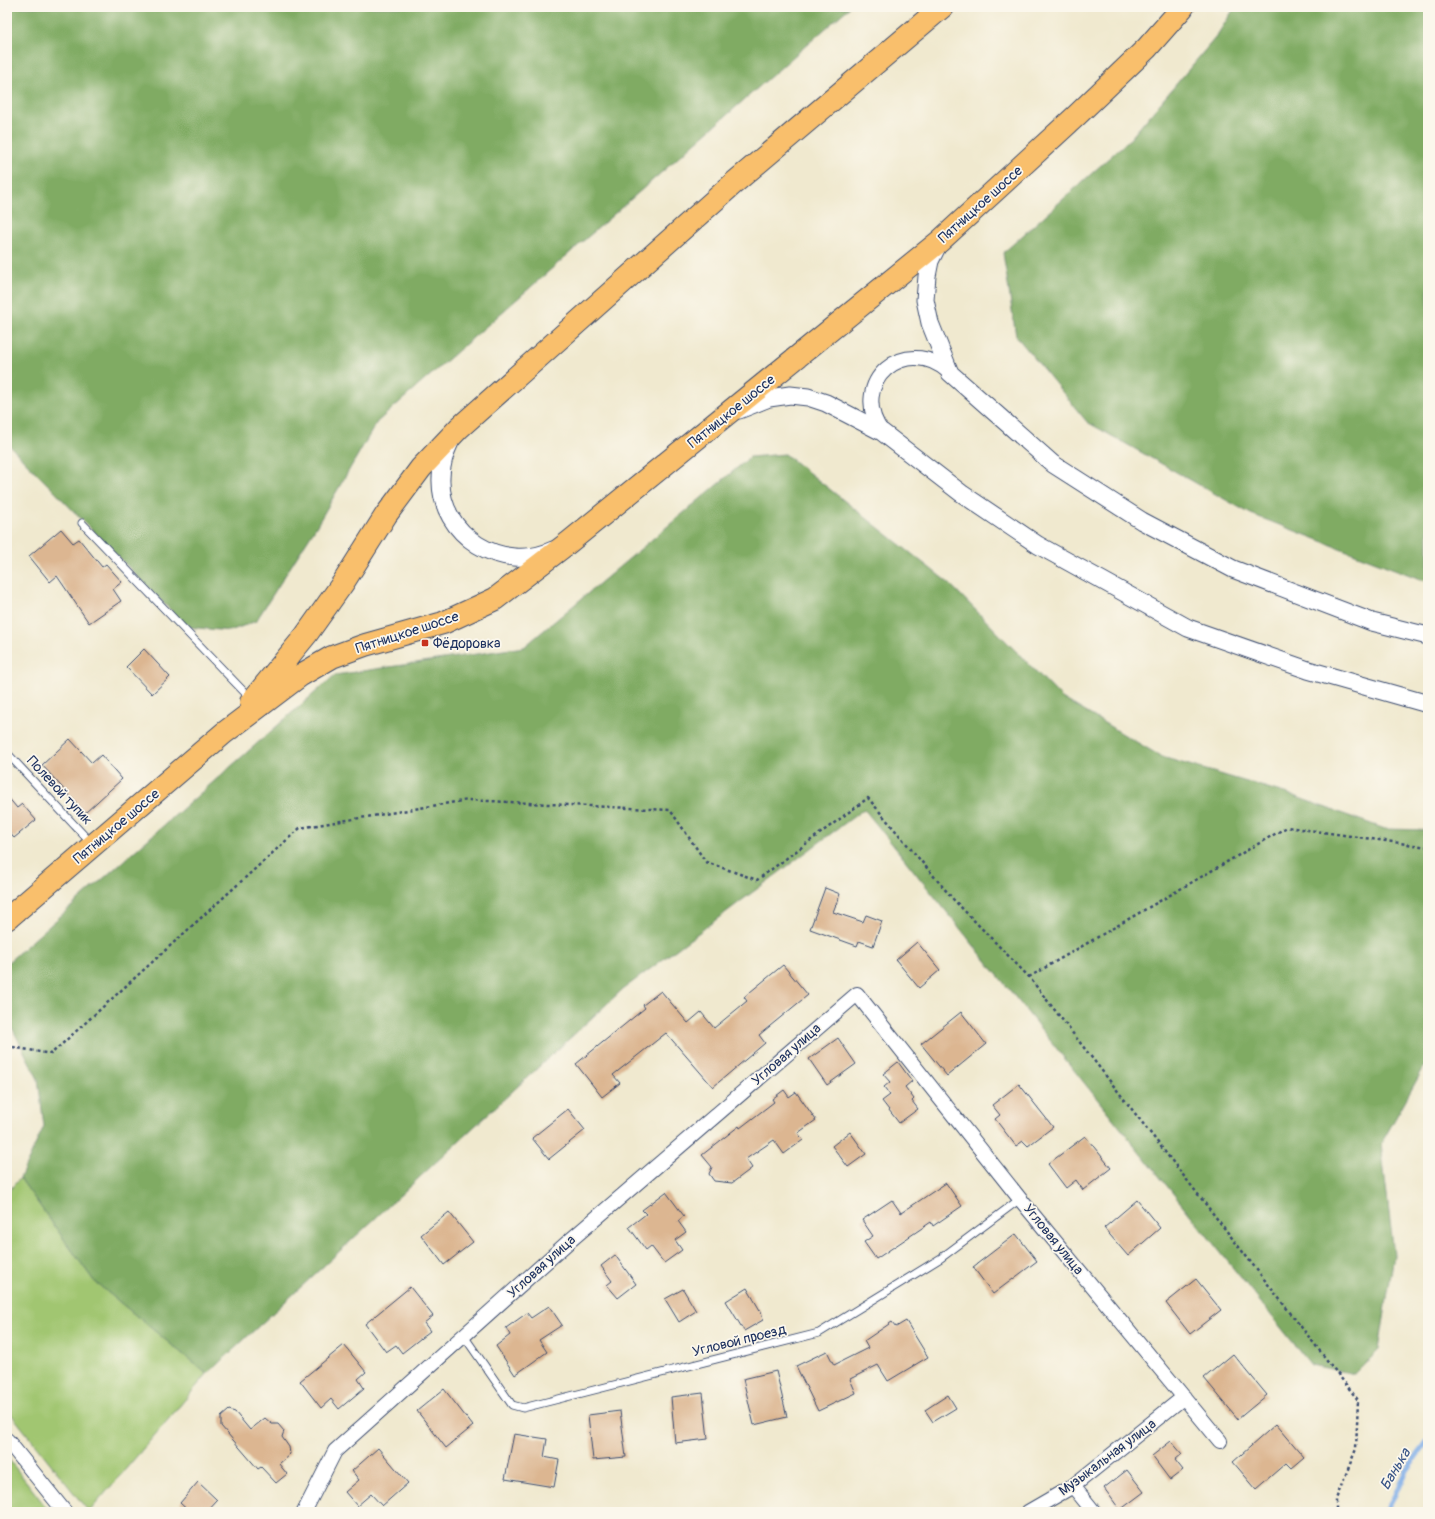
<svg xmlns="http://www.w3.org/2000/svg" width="1435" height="1519" viewBox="0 0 1435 1519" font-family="Pangolin,sans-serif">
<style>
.green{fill:#a1c671;stroke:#5e7a68}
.forest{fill:#80ab63;stroke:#4e6d60}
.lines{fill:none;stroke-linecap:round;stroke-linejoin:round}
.stream{stroke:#7eade8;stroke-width:5}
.building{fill:#dcb691}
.service-casing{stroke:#3b4b6f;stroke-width:9}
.minor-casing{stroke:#3b4b6f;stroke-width:16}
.tertiary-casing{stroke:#3b4b6f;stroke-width:19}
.primary-casing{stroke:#3b4b6f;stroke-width:24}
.path{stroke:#3b4b6f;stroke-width:2.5;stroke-dasharray:3 3;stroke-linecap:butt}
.service{stroke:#fff;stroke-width:7}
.minor{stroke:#fff;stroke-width:14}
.tertiary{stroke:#fff;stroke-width:17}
.primary{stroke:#f9bf6c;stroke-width:22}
.poi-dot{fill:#c8321e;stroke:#fbf7ec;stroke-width:1.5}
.labels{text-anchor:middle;stroke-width:3.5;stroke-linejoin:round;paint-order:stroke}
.street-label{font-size:14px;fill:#1b2f5e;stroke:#fbf7ec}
.poi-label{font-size:14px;fill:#1b2f5e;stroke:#fbf7ec;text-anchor:start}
.water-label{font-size:15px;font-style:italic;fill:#395587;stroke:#fbf7ec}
</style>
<rect width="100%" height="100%" fill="#fbf7ec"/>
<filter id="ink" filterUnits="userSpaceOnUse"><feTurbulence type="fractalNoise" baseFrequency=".025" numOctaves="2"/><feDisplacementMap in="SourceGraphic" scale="8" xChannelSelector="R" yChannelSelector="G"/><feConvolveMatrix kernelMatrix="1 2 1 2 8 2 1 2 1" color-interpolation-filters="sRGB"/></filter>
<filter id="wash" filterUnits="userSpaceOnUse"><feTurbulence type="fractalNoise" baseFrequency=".012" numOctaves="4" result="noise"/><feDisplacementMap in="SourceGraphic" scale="16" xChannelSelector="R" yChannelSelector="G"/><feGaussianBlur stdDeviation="0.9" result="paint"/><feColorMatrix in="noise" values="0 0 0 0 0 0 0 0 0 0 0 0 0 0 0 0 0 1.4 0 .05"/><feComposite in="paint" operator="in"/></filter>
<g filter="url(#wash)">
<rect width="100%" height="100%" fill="#f0e9cf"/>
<path class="green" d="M20 1178 94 1281 207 1374 89 1512 7 1409V1252L10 1249 7 1246V1193Z
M7 1457 50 1512H7Z"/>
<path class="forest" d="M7 7H850L377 422 316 527 256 621 230 631 187 627 7 443Z
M1235 7H1428V582L1251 514 1087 422 1016 336 1003 253 1130 139 1216 37Z
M785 454 950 584 1062 698 1162 757 1288 794 1385 829 1428 830V1060L1381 1144 1394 1255 1379 1350 1355 1374 1311 1365 864 809 622 990 207 1374 94 1281 20 1178 44 1126 38 1079 7 1018V963L335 675 524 647 750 457Z"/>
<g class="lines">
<path class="stream" d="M1385 1512 1396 1493 1405 1472 1428 1440"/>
</g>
<g id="blocks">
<path class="building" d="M61 529 73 543 79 539 102 567 106 564 122 582 113 589 121 601 89 623 57 576 50 582 29 556Z
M144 649 170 677 152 694 126 667Z
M70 739 92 763 101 755 122 779 85 813 42 765Z
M7 796 17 808 22 804 36 820 14 838 7 830Z
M825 888 840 894 833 912 863 922 866 915 882 921 873 946 859 941 857 946 810 929Z
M917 942 940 970 919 988 896 960Z
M783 965 808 995 759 1035 765 1043 713 1087 666 1033 613 1075 620 1083 602 1097 576 1064 645 1008 643 1005 661 991 688 1023 701 1012 714 1028 747 1001 744 997Z
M961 1012 986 1044 947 1076 921 1044Z
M838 1038 856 1064 827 1085 809 1059Z
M898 1062 912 1081 905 1087 914 1099 912 1101 918 1109 899 1123 882 1101 890 1095 884 1087 890 1082 883 1074Z
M1019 1084 1053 1127 1028 1146 1023 1141 1016 1146 995 1119 1000 1115 992 1105Z
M784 1090 789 1097 796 1092 816 1120 798 1133 803 1140 784 1154 774 1140 746 1159 752 1168 732 1183 714 1181 709 1174 712 1167 702 1155 739 1126 740 1128 774 1102 772 1099Z
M568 1109 585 1130 549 1159 532 1138Z
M850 1132 866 1154 848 1167 832 1146Z
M1085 1136 1111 1168 1083 1190 1076 1180 1066 1188 1048 1164Z
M946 1183 962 1206 933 1226 931 1222 876 1259 864 1242 873 1236 862 1220 892 1200 901 1213Z
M666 1192 684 1216 678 1221 686 1232 675 1240 682 1250 664 1263 651 1246 646 1250 629 1227 646 1214 642 1210Z
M1137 1200 1160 1228 1128 1256 1104 1228Z
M449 1212 473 1242 444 1265 421 1235Z
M1016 1234 1037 1261 993 1294 973 1267Z
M615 1255 636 1284 618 1298 607 1285 612 1281 601 1266Z
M1196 1279 1221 1310 1190 1334 1166 1303Z
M410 1287 433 1316 424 1323 430 1331 402 1353 396 1345 386 1352 365 1324Z
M747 1288 761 1312 763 1320 744 1331 726 1301Z
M683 1289 696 1311 679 1322 665 1299Z
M549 1306 562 1325 539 1340 547 1352 515 1375 496 1346 510 1335 506 1328 527 1313 531 1318Z
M906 1321 928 1357 888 1381 878 1365 850 1379 856 1393 818 1411 796 1366 827 1351 834 1365 868 1348 864 1341 892 1322 896 1327Z
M344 1345 366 1372 358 1379 364 1388 339 1409 331 1399 321 1408 300 1381Z
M1233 1354 1267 1395 1238 1419 1204 1378Z
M776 1371 787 1417 754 1425 743 1379Z
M444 1389 473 1426 446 1448 417 1411Z
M703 1393 708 1439 675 1443 671 1397Z
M948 1395 956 1408 933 1422 925 1410Z
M229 1410 235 1412 250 1430 265 1418 272 1424H278L284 1431 282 1437 289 1447 290 1454 279 1464 287 1474 276 1483 261 1467 258 1469 221 1426V1417Z
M620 1411 626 1457 593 1460 588 1415Z
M1276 1424 1304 1457 1291 1468 1286 1463 1256 1489 1233 1462Z
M514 1434 547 1439 544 1457 559 1460 554 1487 505 1479Z
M1171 1441 1182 1454 1175 1460 1183 1470 1170 1480 1152 1456Z
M378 1448 408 1483 382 1506 371 1494 357 1506 345 1492 359 1480 352 1471Z
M1127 1470 1144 1492 1120 1510 1104 1488Z
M198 1482 217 1500 206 1512H190L180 1503Z"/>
</g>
</g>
<g filter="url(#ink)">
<use href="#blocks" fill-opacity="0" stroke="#3b4b6f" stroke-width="1"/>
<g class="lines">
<g class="service-casing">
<path id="service" d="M82 523 251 699
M7 753 92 844
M464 1336 512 1405 523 1408 819 1333 941 1258 1020 1199"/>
</g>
<g class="minor-casing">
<path id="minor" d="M882 432C847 383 906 332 950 373
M7 1440 65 1512
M1073 1486 1094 1512
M304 1512 335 1451 566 1244 857 994 1020 1199 1220 1441
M1028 1512 1073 1486 1184 1397"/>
</g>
<g class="tertiary-casing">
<path id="tertiary" d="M939 243 930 261 927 276 925 300 930 323 950 373 1053 464 1142 521 1233 569 1372 622 1428 636
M739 410 769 398 790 395 808 397 826 403 882 432 961 493 1038 545 1188 628 1308 670 1428 704
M451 440C445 452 441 464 441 478 439 536 503 574 553 550"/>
</g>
<g class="primary-casing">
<path id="primary" d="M251 702 306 635 343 583 386 515 421 468 459 428 734 183 942 7
M7 919 224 733 301 675 332 657 365 645 443 623 495 599 568 543 940 241 1076 116 1147 48 1183 7"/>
</g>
<path class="path" d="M1029 977 1287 827 1428 847
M7 1046 51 1054 300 828 468 800 670 810 706 862 757 880 868 798 953 899 1029 977 1358 1400 1356 1449 1336 1499V1512"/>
<use href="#service" class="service"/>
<use href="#minor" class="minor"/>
<use href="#tertiary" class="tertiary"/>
<use href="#primary" class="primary"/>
</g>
</g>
<rect class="poi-dot" x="421" y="639" width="8" height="8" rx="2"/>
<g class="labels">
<g class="street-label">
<text transform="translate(980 204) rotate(-42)" y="5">Пятницкое шоссе</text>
<text transform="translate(731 411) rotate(-39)" y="5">Пятницкое шоссе</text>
<text transform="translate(407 632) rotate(-18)" y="5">Пятницкое шоссе</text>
<text transform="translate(60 790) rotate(47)" y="5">Полевой тупик</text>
<text transform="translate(116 826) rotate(-40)" y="5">Пятницкое шоссе</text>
<text transform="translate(786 1054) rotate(-41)" y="5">Угловая улица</text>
<text transform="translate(1054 1239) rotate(51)" y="5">Угловая улица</text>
<text transform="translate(541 1266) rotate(-42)" y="5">Угловая улица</text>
<text transform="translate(739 1340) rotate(-14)" y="5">Угловой проезд</text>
<text transform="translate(1107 1457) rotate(-37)" y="5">Музыкальная улица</text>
</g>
<g class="poi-label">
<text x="433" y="648">Фёдоровка</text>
</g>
<g class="water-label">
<text transform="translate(1395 1469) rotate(-59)" y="5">Банька</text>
</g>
</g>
<rect width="1435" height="1519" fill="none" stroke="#fbf7ec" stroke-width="24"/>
</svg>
